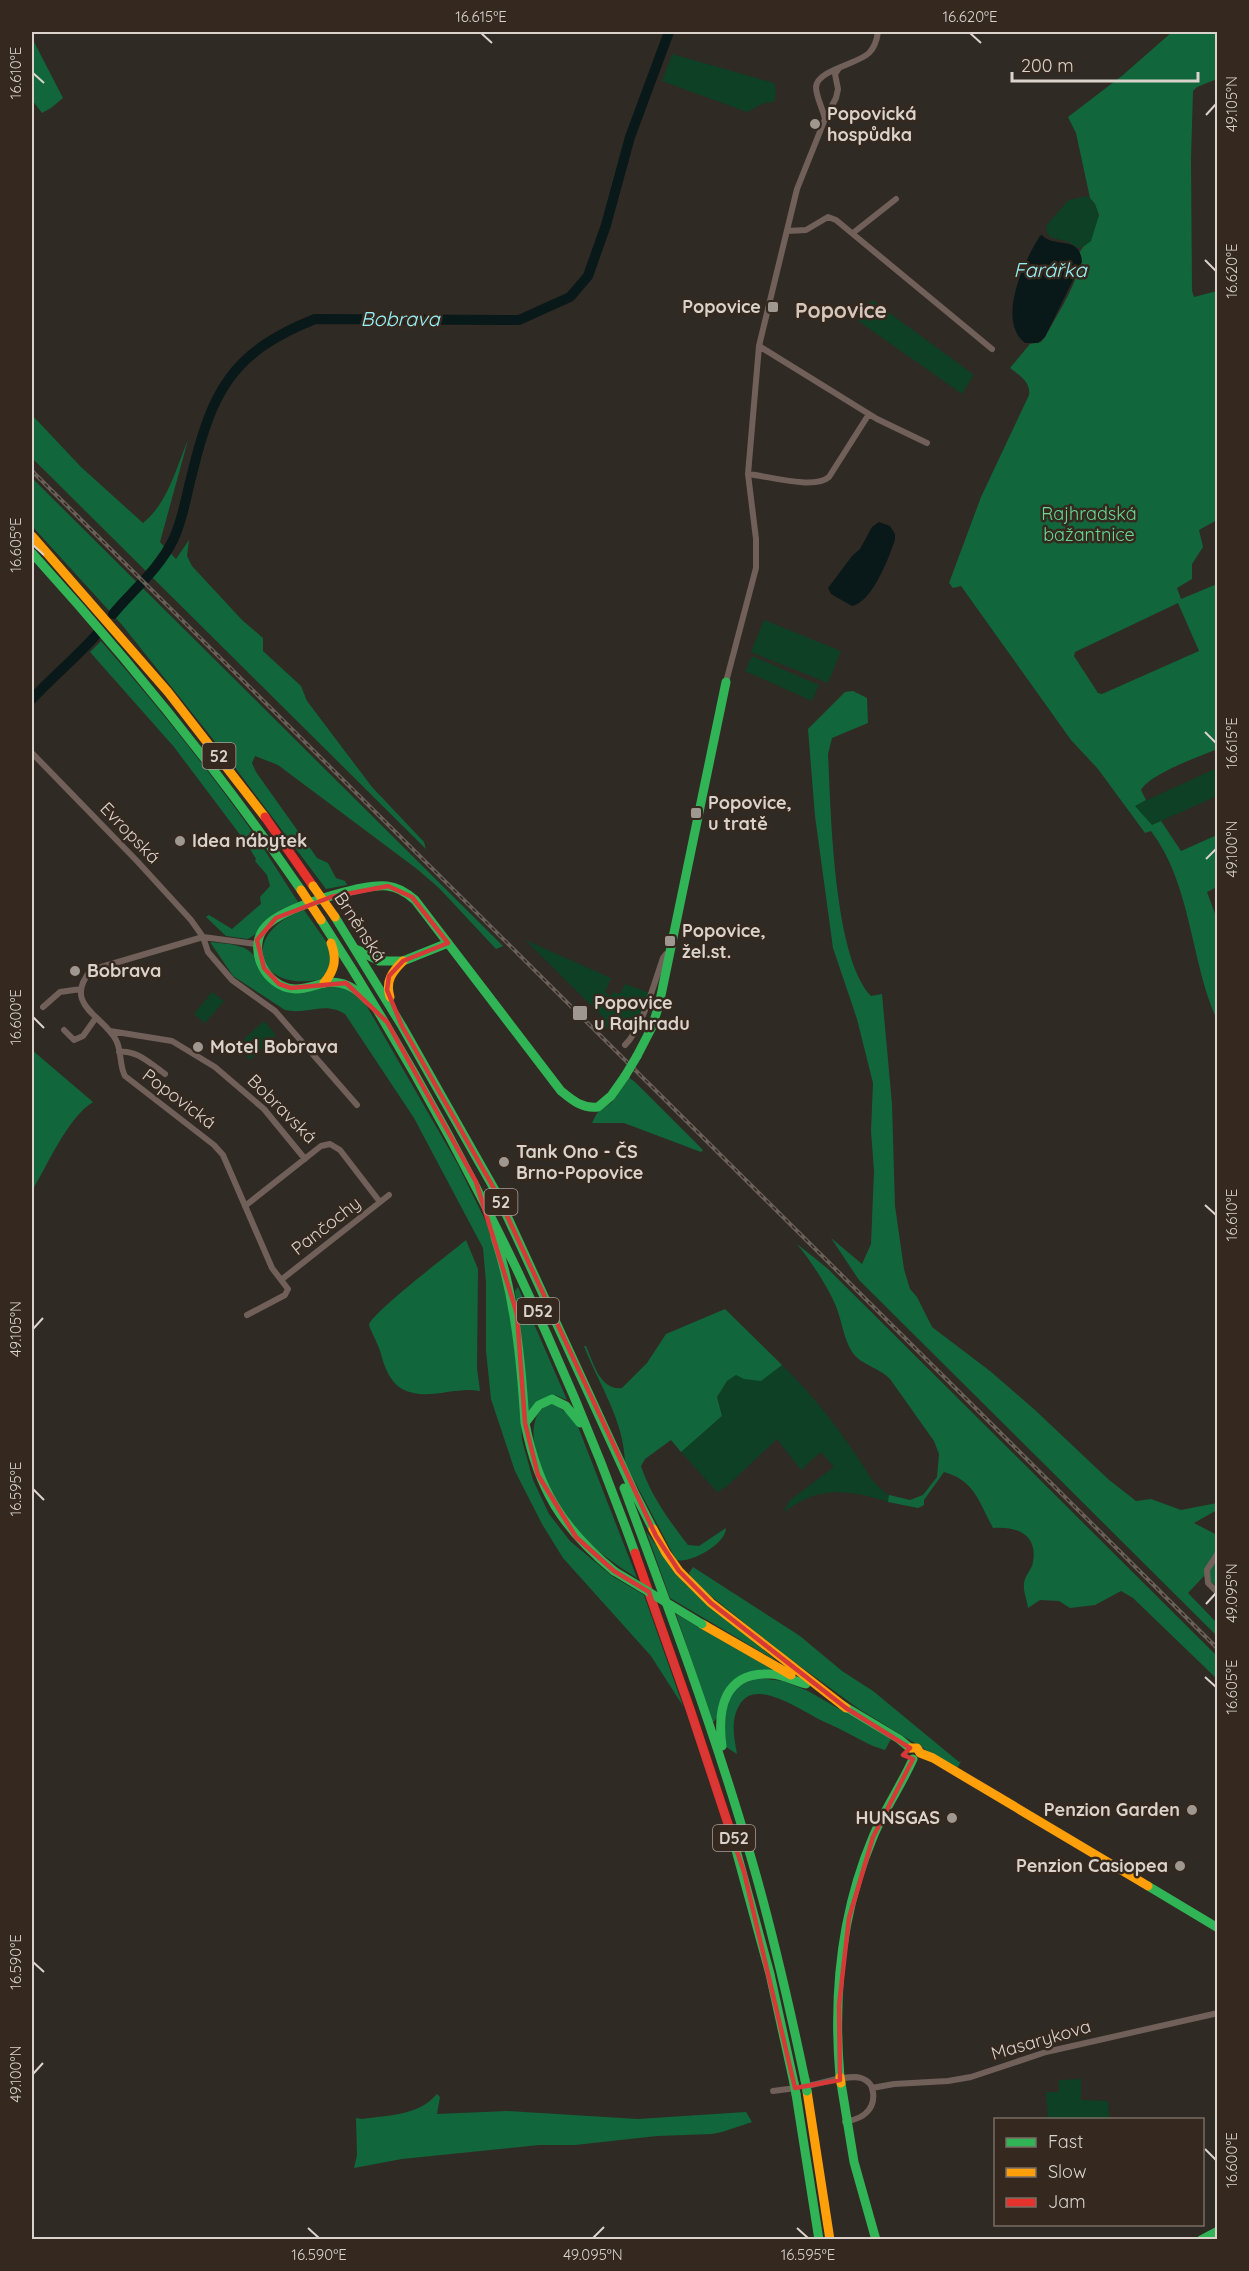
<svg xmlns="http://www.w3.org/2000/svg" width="1249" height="2271" viewBox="0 0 1249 2271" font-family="Quicksand,sans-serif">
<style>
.green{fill:#0d4024}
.forest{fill:#11673b;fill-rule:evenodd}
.water{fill:#091818}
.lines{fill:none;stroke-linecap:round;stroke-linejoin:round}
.river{stroke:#091818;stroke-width:10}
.street{stroke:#716059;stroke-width:6}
.fast{stroke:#30b455;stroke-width:9}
.slow{stroke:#ff9f0a;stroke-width:9}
.jam{stroke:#e5322d;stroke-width:9}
.rail-casing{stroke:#6a605a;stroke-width:4}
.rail{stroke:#35291f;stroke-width:1.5;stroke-dasharray:4.5;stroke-linecap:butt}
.fast-bridge{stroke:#30b455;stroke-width:9}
.slow-bridge{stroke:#ff9f0a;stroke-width:9}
.marked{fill:none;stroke:#d63938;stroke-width:4.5;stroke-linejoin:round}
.ticks{fill:none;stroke:#dad3cc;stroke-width:2}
.poi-dot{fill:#9e9891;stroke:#35291f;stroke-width:2}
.labels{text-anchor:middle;stroke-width:5;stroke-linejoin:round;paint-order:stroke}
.shield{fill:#35291f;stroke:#a8a098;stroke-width:1.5}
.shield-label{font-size:16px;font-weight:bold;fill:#dad3cc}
.poi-label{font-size:18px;font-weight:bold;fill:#dad3cc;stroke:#35291f;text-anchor:start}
.park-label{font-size:18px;fill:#67da94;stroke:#35291f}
.street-label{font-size:18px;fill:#dad3cc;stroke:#35291f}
.water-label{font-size:20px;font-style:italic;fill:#97f2f8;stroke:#35291f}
.quarter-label{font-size:21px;font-weight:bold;fill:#d6c7ba;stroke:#35291f}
.neatline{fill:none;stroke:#dad3cc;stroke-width:2}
.ticks-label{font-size:15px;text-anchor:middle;fill:#dad3cc}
</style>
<rect width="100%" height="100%" fill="#302a24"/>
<path class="green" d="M672 54 774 83 776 91 774 102 764 103 747 112 662 81Z
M1087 196C1103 209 1100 229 1088 245L1078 248 1069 242 1050 237 1046 230 1047 225 1064 205 1069 200Z
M872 300 974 375 962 394 857 320Z
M764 620 841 651 828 683 751 652Z
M752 656 819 685 812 701 745 671Z
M1217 768V796L1152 825 1134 806Z
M525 940 611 978 605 992 611 996 614 992 620 994 625 984 650 993 635 1027 621 1019 610 1031 602 1023 605 1019Z
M212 992 224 1001 205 1023 194 1014Z
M264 1021 276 1035 250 1060 237 1046Z
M782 1365C809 1391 833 1421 854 1452 865 1467 872 1485 889 1495L888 1502C848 1489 817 1486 783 1513L789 1501 834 1467 821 1452 801 1470 777 1439 726 1487 717 1492 681 1452 722 1416 717 1397 727 1381 736 1375C751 1382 770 1376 782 1365Z
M1081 2079V2100L1108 2101 1109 2119H1048L1046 2092H1059V2080Z"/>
<path class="forest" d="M1172 32H1217V79L1197 87 1193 91 1191 158 1192 291 1194 297 1217 291V520L1199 530 1203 547 1192 564V579L1177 588 1181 599 1217 584V749C1199 757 1151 773 1141 790L1146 800 1135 806 1152 825 1161 821 1181 851 1217 835V887L1207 892 1217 919V1020C1190 961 1192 885 1151 831L1145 833 1098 769 1071 740 961 586 953 588 949 583 981 497 1029 395C1031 382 1019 375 1010 368L1030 344 1041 342 1045 337C1054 320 1087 269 1079 253L1083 247 1091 241 1099 215 1095 204 1090 198 1076 133 1068 117 1123 75ZM1178 603 1199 651 1102 694 1098 693 1074 656 1075 652Z
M32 38 63 98 51 108 42 113 32 100Z
M32 415 81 467 143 523C168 503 176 468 188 440L160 542 176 559 189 540 187 556 192 566 242 620 263 638V651L301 686 307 701 372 787 424 842 426 849 32 458Z
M32 478 503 946 496 949 439 888 417 869 278 765 255 756 252 763 256 772 317 858 328 863 336 878 345 881 347 885 326 889 228 758 123 626 32 526Z
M101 641C149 696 196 754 239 813 261 843 280 875 300 905L248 939 226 936 206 917 209 915 232 929 261 904 260 897 270 886 267 875 255 861 256 859 247 844 174 747 90 652Z
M853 691 867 698 868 723 832 738 828 754C831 811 833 956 871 996L882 994 892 1104 895 1206 904 1269 910 1289 917 1297 932 1327 990 1371 1035 1410 1108 1479 1136 1501 1151 1499 1181 1510 1217 1503V1510L1194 1523 1217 1535V1581L1215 1585 1204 1576 1188 1593 1217 1623V1636L859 1280 831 1238 862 1264 871 1244 874 1171 871 1131 873 1083 857 1019 833 948 815 816 808 729 845 692Z
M304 910 332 950 334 964 322 979C255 994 239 932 304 910Z
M210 942C254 946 249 948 273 983L322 988 341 985 365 1003 457 1163 490 1230 509 1292 519 1380 522 1440 533 1480 549 1514 570 1541 612 1576 644 1595 683 1706 651 1656 563 1558 542 1524 515 1471 491 1399 486 1351V1282L483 1248 414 1118 345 1014C324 1001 307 1015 285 1010L233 976Z
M32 1050 93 1102C68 1117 47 1166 32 1191Z
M628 1077 635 1082 703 1150 701 1152 624 1123H592L597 1113 612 1102Z
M466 1240 478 1269 477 1368 480 1391C454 1386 427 1402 402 1389 390 1382 384 1366 381 1354 380 1348 369 1327 369 1325 370 1314 453 1251 466 1240Z
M797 1244 827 1268 1217 1656V1679L1133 1598 1121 1591 1095 1605 1070 1608 1059 1601 1040 1600 1028 1608C1027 1600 1023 1591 1024 1584 1024 1576 1032 1570 1033 1562 1038 1534 1016 1526 993 1528 979 1502 975 1481 944 1472L924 1500V1505L918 1508 888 1502 889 1495 910 1500 923 1495 937 1477 939 1454 934 1441 890 1379C880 1368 861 1365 852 1352 843 1337 842 1320 835 1304 825 1282 812 1263 797 1244Z
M518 1287 567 1400 555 1395 527 1414 515 1291Z
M725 1309 782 1365 761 1381 744 1379 736 1375 727 1381 717 1397 722 1416 681 1452 671 1440 645 1459 641 1466C650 1494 670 1522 688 1545L699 1546 726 1528C726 1544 690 1564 676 1560L625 1463C624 1420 599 1385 584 1346H586C593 1362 600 1391 622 1388L647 1363 666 1334Z
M553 1403 575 1419 637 1578C608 1560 586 1543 563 1516 546 1495 512 1413 553 1403Z
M646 1531 685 1584 778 1662 670 1598Z
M693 1567 800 1636 842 1671 873 1691 959 1762 961 1761 957 1769 859 1709 786 1656 692 1581 689 1573Z
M676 1614 775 1671 741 1676 714 1722 712 1721Z
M757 1678 783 1681 808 1691 891 1739 885 1750 873 1746C858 1739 843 1730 827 1723 807 1715 757 1676 740 1704 730 1720 734 1737 737 1754L726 1747 722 1720 734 1688Z
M437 2094 440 2097 437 2114 507 2111 638 2119 746 2112 752 2122 722 2132 712 2134 657 2136 575 2145H539L402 2159 354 2168 357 2155 356 2118 362 2119C389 2115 418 2116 437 2094Z"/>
<path class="water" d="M1042 235C1054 249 1080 234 1082 262L1045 337 1038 343H1025C996 320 1024 261 1040 236Z
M879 522 890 526 895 534V540C888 559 873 601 852 606L831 594 828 588 852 556 860 549 872 527Z"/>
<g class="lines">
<path class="river" d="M113 614C133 590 159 569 173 540 183 520 186 496 192 474 212 391 232 352 315 319L519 320 570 297 588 276 606 225 630 137 669 32
M32 699C52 677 76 658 96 635"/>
<path class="street" d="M825 119C823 109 816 97 816 87 817 70 858 64 869 53 875 47 877 39 878 32
M787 231 806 230 828 217 836 220 992 349
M853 233 896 199
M759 346 877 419 927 443
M748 474C768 476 814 490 829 477L869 414
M726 682 756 568V539L748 474 759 346 797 189 825 119 836 98 838 89 835 74 839 68
M32 753 137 861 191 920 203 937 208 952 232 980 275 1011 357 1105
M43 1007 60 992 81 989
M64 1030 74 1040 83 1036 95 1019
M110 1031 172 1041 215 1067 264 1109 305 1159
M625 1045C642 1029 655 981 663 958L666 954H670
M119 1052C136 1049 152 1065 165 1074
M245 1206 321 1146 330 1144 340 1150 380 1202
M281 1280 389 1195
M247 1315 285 1295 288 1289 272 1268 223 1155 214 1145 125 1076C119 1065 122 1051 116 1040 103 1015 62 1005 91 970L203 937 256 944
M1218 1553 1207 1570 1208 1583 1218 1593
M806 2086C819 2084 849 2074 861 2078 877 2083 876 2104 866 2113 860 2119 852 2120 845 2122
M872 2088 894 2084 948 2081 971 2077 1046 2052 1218 2013
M773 2091 796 2088"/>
<path class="fast" d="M32 553C129 660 219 771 301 890
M335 917 402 1026 496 1192 634 1492 653 1529
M321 920C450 1119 555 1330 635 1553
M358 950 379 961H403
M403 961 448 943
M324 983C313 986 300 991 288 988 263 982 247 946 266 926 284 907 361 884 387 886 398 887 407 893 415 900L561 1091C572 1100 582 1109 598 1107L611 1096 625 1076
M324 983C343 980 354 987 367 1000
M637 1056 652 1027 659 1005 726 682
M495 1237C515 1298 521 1359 525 1423
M525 1423C538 1489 562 1528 614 1571
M525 1423 539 1405 552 1399 566 1406 580 1423
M624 1488C669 1609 714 1730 750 1854 772 1929 789 2004 805 2080
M842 1705 899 1739 910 1748
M722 1746C717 1709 724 1672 770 1674 782 1674 794 1681 806 1684
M733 1839 770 1974 794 2083
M1148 1886 1218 1928
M840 2077C833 1996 841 1913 873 1837 884 1810 901 1786 913 1759
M841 2083 854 2162 876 2240
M796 2094 819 2240
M1201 2240 1218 2231"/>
<path class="slow" d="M32 536 168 692 265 817
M324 983C335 970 337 959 331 943
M390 997C385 981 392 972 403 961
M653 1529 666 1553 679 1571 711 1603 846 1708
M702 1624 791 1675
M910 1748H917L920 1753 933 1758 1148 1886
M807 2091 830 2240"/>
<path class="jam" d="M265 817 313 886
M635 1553 690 1709 733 1839"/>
<g class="rail-casing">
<path id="rail" d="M32 471 1218 1649"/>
</g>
<use href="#rail" class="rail"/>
<path class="fast-bridge" d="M625 1076 637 1056
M614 1571 702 1624
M805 2080 807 2091
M794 2083 796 2094"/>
<path class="slow-bridge" d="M313 886 335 917
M301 890 321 920
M840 2077 841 2083"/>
</g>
<path class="marked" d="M388 886 412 897 448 943 403 961 389 976 387 990 402 1026 496 1192 656 1536 679 1571 711 1603 846 1708 910 1748 903 1755 913 1759 873 1837 849 1918 839 2005 840 2080 795 2088 744 1872 649 1592 614 1571 576 1537 538 1475 525 1423 517 1314 476 1182 387 1022 346 983 291 988 279 984 264 968 257 940 276 918 331 897Z"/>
<path class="ticks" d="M481 33 492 43M970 33 981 43M33 73 44 83M1206 115 1216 104M1205 260 1216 271M33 545 44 555M1205 732 1216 743M1206 859 1216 849M33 1017 44 1028M1205 1205 1216 1215M33 1329 43 1318M33 1489 44 1500M1206 1604 1216 1593M1205 1677 1216 1687M33 1962 44 1972M33 2074 43 2063M1205 2149 1216 2160M308 2228 319 2238M797 2228 808 2238M593 2238 604 2227"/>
<g class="poi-dot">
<circle cx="815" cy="124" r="6"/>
<rect x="767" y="301" width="12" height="12" rx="3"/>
<rect x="690" y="807" width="12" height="12" rx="3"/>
<circle cx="180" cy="841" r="6"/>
<rect x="664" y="935" width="12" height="12" rx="3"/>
<circle cx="75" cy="971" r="6"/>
<rect x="572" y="1005" width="16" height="16" rx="3"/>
<circle cx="198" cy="1047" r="6"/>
<circle cx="504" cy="1162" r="6"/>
<circle cx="1192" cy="1810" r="6"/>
<circle cx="952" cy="1818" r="6"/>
<circle cx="1180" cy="1866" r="6"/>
</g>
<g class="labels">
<g class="shield">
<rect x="202.5" y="743" width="33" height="26" rx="4.5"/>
<rect x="484.5" y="1189" width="33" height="26" rx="4.5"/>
<rect x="517" y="1298" width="42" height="26" rx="4.5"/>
<rect x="713" y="1825" width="42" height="26" rx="4.5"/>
</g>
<g class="shield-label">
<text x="219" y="762">52</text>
<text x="501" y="1208">52</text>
<text x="538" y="1317">D52</text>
<text x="734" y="1844">D52</text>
</g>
<g class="poi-label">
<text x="827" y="120">Popovická<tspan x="827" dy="21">hospůdka</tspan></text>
<text x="761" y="313" text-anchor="end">Popovice</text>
<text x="708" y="809">Popovice,<tspan x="708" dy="21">u tratě</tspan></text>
<text x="192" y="847">Idea nábytek</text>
<text x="682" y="937">Popovice,<tspan x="682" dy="21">žel.st.</tspan></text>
<text x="87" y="977">Bobrava</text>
<text x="594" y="1009">Popovice<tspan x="594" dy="21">u Rajhradu</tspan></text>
<text x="210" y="1053">Motel Bobrava</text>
<text x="516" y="1158">Tank Ono - ČS<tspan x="516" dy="21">Brno-Popovice</tspan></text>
<text x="1180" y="1816" text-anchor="end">Penzion Garden</text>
<text x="940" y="1824" text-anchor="end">HUNSGAS</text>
<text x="1168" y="1872" text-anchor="end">Penzion Casiopea</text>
</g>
<g class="park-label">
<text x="1089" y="520">Rajhradská<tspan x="1089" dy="21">bažantnice</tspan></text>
</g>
<g class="street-label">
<text transform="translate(130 833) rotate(46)" y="6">Evropská</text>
<text transform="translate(360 927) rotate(57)" y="6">Brněnská</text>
<text transform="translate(179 1099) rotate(37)" y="6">Popovická</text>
<text transform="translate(282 1109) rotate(45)" y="6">Bobravská</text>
<text transform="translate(326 1226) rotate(-38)" y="6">Pančochy</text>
<text transform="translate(1041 2040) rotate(-16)" y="6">Masarykova</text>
</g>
<g class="water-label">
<text x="1050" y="277">Farářka</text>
<text x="400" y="326">Bobrava</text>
</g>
<g class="quarter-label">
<text x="841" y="318">Popovice</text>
</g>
</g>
<rect width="1249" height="2271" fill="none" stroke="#35291f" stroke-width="66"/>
<rect x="994" y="2118" width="210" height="108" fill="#35291f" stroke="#776d64" stroke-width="1.5"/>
<rect x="1006" y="2138" width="30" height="9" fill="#30b455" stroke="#776d64" stroke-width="1.5"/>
<text x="1048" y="2148" font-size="18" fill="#dad3cc">Fast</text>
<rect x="1006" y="2168" width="30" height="9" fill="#ff9f0a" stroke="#776d64" stroke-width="1.5"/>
<text x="1048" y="2178" font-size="18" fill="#dad3cc">Slow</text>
<rect x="1006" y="2198" width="30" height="9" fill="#e5322d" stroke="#776d64" stroke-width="1.5"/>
<text x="1048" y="2208" font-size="18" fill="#dad3cc">Jam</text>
<path d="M1012 72v9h186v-9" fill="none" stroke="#dad3cc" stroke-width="3"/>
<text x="1021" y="72" font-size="18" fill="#dad3cc" stroke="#35291f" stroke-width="4.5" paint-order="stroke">200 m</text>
<rect x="33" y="33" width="1183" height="2205" class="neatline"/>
<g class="ticks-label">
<text x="481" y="22">16.615°E</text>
<text x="970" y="22">16.620°E</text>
<text transform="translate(16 73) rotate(-90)" y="5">16.610°E</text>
<text transform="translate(1232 104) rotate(-90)" y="5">49.105°N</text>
<text transform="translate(1232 271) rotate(-90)" y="5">16.620°E</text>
<text transform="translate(16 545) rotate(-90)" y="5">16.605°E</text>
<text transform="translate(1232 743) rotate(-90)" y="5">16.615°E</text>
<text transform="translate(1232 849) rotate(-90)" y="5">49.100°N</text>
<text transform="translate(16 1017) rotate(-90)" y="5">16.600°E</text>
<text transform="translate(1232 1215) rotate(-90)" y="5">16.610°E</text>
<text transform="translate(16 1329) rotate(-90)" y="5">49.105°N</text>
<text transform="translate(16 1489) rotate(-90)" y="5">16.595°E</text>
<text transform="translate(1232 1593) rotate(-90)" y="5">49.095°N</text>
<text transform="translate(1232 1687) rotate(-90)" y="5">16.605°E</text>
<text transform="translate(16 1962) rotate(-90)" y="5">16.590°E</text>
<text transform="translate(16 2074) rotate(-90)" y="5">49.100°N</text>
<text transform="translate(1232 2160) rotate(-90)" y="5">16.600°E</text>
<text x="319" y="2260">16.590°E</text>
<text x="593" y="2260">49.095°N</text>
<text x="808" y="2260">16.595°E</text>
</g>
</svg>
